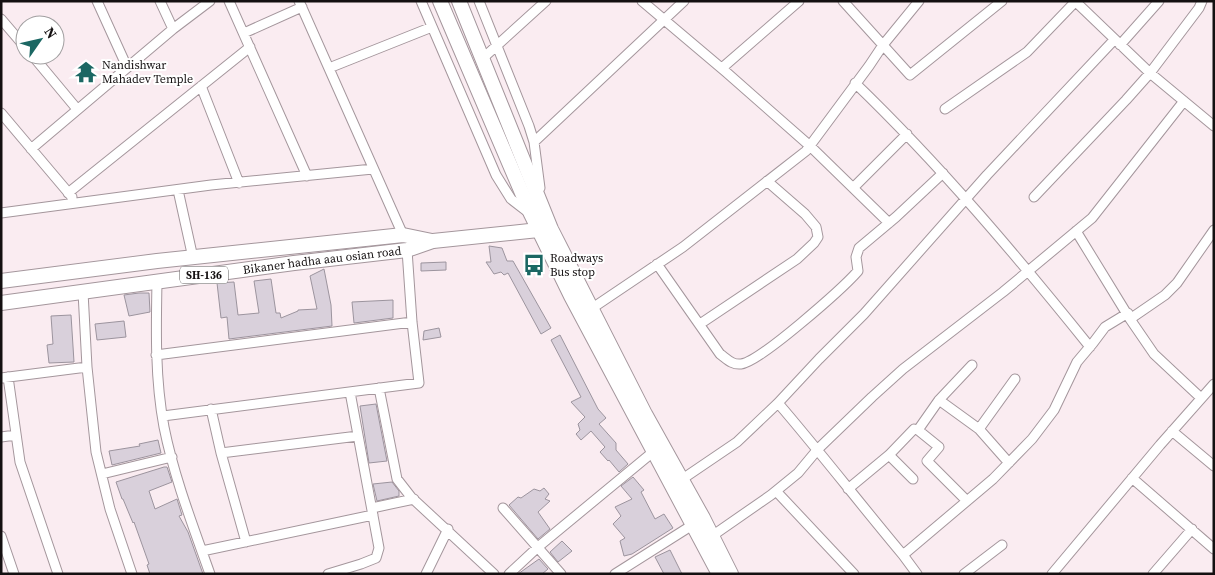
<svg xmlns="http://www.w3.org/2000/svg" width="1215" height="575" viewBox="0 0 1215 575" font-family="'Source Serif 4',serif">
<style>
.building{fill:#d9d0db;stroke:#9c949e}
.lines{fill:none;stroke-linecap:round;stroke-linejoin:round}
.street-casing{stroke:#a4969c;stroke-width:11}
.primary-casing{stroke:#a4969c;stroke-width:16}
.street{stroke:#fff;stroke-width:9}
.primary{stroke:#fff;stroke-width:14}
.labels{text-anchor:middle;stroke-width:4;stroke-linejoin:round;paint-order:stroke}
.shield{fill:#fff;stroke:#5a5858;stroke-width:1}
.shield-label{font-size:11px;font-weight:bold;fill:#141011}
.poi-label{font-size:12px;fill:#141011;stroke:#fff;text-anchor:start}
.street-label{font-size:12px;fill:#141011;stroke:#fff}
</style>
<rect width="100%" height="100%" fill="#faecf1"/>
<path class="building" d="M489 246 502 248 507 261H513L551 328 541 334 508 273 504 275 501 272 494 274 486 262H491Z
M446 262V270L421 271V263Z
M324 269 331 305 332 326 229 339 227 317 221 318 217 283 234 282 238 315 259 313 254 281 271 279 276 313H280L281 318 298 311V310L317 309 310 276Z
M139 293H149L150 312 129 316 124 295Z
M393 300V318L354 323 352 302Z
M71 315 74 362 49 363 47 345 53 344 51 316Z
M124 321 126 337 97 340 95 324Z
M439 328 441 337 423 340 424 331Z
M560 335 598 409 606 418 599 424 616 443V450L628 464 619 472 609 460 608 461 600 452 605 447 591 431 581 440 576 434 580 430 578 424 585 417 571 402 581 397 551 340Z
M376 404 387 461 369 463 360 406Z
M158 440 161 453 112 465 109 451 140 446 139 444Z
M164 467H167L172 482 149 491 155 509 177 499 182 515 179 516 188 532 203 574H150L147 565 149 564 134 522 133 523 123 499H122L116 482Z
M633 477 644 490 641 492 655 519 664 514 673 528 632 554 624 556 620 541 625 538 613 524 621 516 615 507 632 499 621 486Z
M392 482 399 491V496L377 501 373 484Z
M544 488 549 494 545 499 550 501 538 512 550 529 538 539 509 505 518 497 521 498 534 489 540 491Z
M562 541 572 551 558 562 550 552Z
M670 550 682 574H664L655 557Z
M539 559 548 569 542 574H518Z"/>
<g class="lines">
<g class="street-casing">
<path id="street" d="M97 1 127 67
M160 1 173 29
M229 1 307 176
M299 1 403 235
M421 1 496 175 511 199 529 213
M479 1 529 126 534 142 540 188
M642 1 726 72 810 146 889 223
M843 1 910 75 1002 1
M1076 2 1150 73 1214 126
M1 19 25 47
M244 33 302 7
M1120 45 1159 1
M32 55 77 109
M482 59 546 1
M329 68 432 27
M722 68 799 1
M855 83C940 165 1016 255 1090 347
M201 86 239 183
M945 109 1027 52 1076 1
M1 113 72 197
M534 142 684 1
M31 149 173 29 210 1
M853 188 907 134
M178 190 193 258
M68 193 250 47
M1034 197 1126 100 1150 73 1199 8 1202 1
M1 213 211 185 373 169
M1076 231 1130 319 1154 354 1201 398
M657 264 720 354C727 359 732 365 741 364 760 362 843 288 858 271L856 257 859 248 896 217 943 173
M157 282C156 330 155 379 164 427 174 477 193 526 210 574
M83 292 87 367 96 452 110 509 132 574
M591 309 683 247 806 151 869 66 883 45 919 1
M1130 319 1165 295 1177 283 1214 230
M700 324 797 259 814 243 818 237 816 227 805 214 767 181
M156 355 412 322
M8 377 20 462 58 574
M1 378 87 367
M379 388 397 479 411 497 494 574
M939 400 979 429 1009 463
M778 403C821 453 861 505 903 555
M211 409 221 453 246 542
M163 416 419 383 412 322 407 250
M979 429 1015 379
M1172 431 1214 466
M1 437 16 435
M221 453 358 436
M889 455 913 479
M102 474 172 457
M1132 478 1214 549
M681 480 737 442 778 403 819 359 864 314 987 175 1114 40
M848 489 889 455 914 429 918 430
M776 491 854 574
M967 501 927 461 939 447 918 430 939 400 972 365
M372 508 414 499
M503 508 561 574
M1 536 14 574
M712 536 771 495 798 473 818 449 872 397 903 369 1003 292 1092 218 1184 101
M202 551 373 515
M328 574 361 564 376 558 379 548 350 392
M426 574 448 529
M509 574 538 547 653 452
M615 574 694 524
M917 574 903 555 993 479 1032 439 1054 410 1077 362 1093 343 1105 327 1128 313
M964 574 1002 545
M1052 574 1160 445 1214 384
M1153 574 1192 529"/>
</g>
<g class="primary-casing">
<g id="primary">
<path d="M440 1 531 214 571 296 719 574"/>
<path d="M459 1 551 229 645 414 703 518 731 574"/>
<path d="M1 281 157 261 403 235 432 241"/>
<path id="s1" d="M1 303 294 263 407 250 433 241 548 229"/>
</g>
</g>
<use href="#street" class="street"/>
<use href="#primary" class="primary"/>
</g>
<defs>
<g id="temple-bare" transform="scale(1.725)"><path d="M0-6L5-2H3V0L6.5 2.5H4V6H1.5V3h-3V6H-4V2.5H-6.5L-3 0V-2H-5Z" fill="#1b6763" stroke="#fff" stroke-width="2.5" paint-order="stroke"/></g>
<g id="bus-bare" transform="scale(1.725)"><path d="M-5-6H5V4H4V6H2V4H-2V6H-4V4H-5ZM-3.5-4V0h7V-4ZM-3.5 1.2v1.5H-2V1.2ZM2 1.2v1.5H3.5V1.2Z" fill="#1b6763" stroke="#fff" stroke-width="2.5" paint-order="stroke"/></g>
</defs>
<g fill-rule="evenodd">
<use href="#temple-bare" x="86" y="72"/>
<use href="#bus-bare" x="534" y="265"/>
</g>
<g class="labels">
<rect class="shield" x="180" y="266.5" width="48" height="17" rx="4"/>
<g class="shield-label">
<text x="204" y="279">SH-136</text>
</g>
<g class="poi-label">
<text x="102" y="69">Nandishwar<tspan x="102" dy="14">Mahadev Temple</tspan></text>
<text x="550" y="262">Roadways<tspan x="550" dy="14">Bus stop</tspan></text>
</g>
<g class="street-label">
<text dy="4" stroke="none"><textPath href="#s1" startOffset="324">Bikaner hadha aau osian road</textPath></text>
</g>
</g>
<rect width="1215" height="575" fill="none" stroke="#141011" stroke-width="5"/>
<g transform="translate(40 40) rotate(56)"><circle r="24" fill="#ffffff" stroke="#a19fa0"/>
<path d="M0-4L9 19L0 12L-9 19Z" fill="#1b6763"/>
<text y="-8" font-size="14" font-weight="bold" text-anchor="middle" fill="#141011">N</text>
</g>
</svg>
